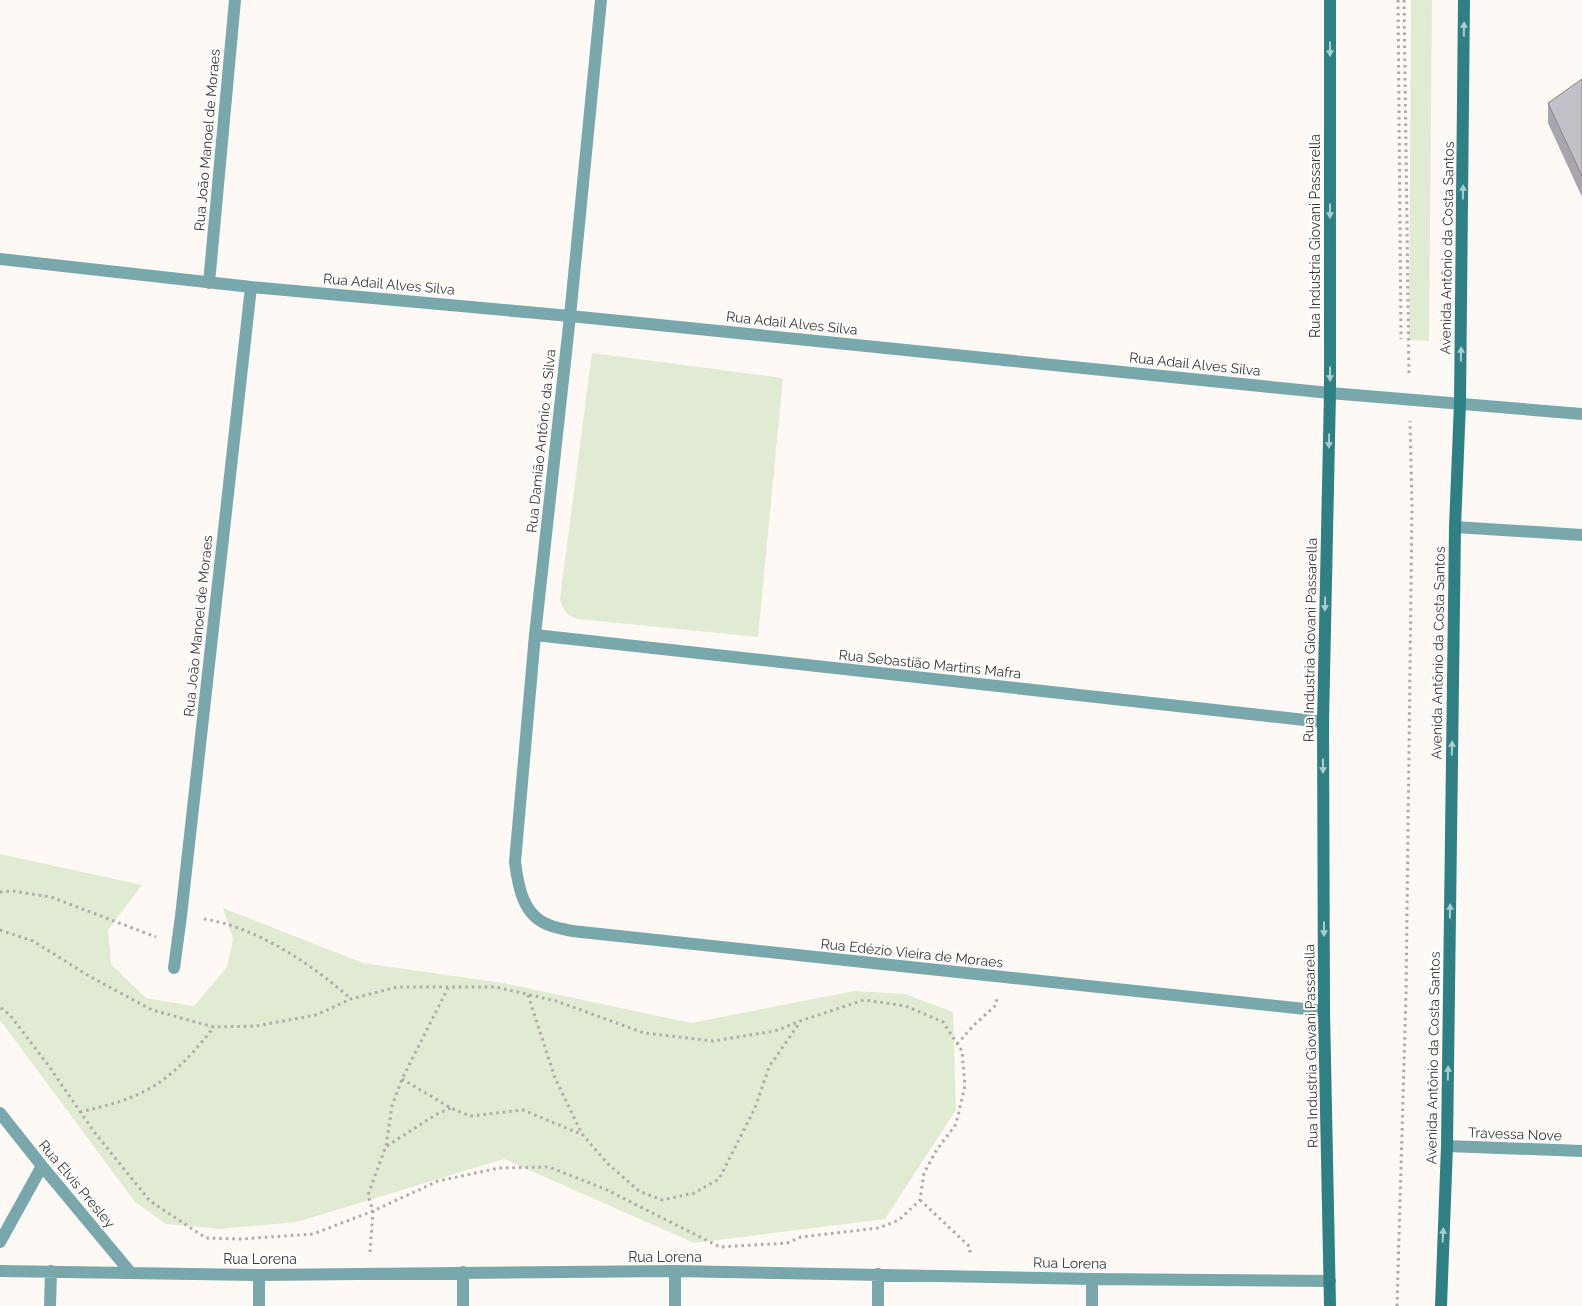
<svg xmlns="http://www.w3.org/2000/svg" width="1582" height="1306" viewBox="0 0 1582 1306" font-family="Raleway,sans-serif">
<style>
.green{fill:#e1ebd3}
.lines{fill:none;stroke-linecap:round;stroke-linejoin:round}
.path{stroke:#aeaaa6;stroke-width:3;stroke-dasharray:2.5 4;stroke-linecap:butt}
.lane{stroke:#78a8ab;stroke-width:12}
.street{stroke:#78a8ab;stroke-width:12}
.secondary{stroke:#2f8085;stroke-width:12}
.wall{fill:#a8a5ae}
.building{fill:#c3c0ca;stroke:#88868d}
.oneway{fill:#acccce}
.labels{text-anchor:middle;stroke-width:4;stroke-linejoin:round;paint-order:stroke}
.street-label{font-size:14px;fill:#3a3734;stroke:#fff}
</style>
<rect width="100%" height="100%" fill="#fef9f4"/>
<path class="green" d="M1411 0H1432L1429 341 1409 340Z
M592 353 783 378 758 637 578 619C566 615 563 611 560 599Z
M0 854 142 885 108 930 111 964 146 998 194 1006 227 967 233 939 223 908 363 963 503 983 691 1023 854 991 905 994 953 1012 956 1110 885 1219 694 1243 504 1159 297 1222 221 1229 166 1224 135 1202 0 1020Z"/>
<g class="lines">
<path class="path" d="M1398 0 1401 339
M1404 0 1409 377
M0 892 13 891 51 897 156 937
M204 919C256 927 312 964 351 999
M0 930 33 941 89 976 152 1010 214 1027 256 1026 316 1015 351 999 397 987H496L556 1001 644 1033 713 1041 775 1031 800 1021 864 1000 906 1006 943 1022 962 1051 965 1086 956 1124 936 1151 924 1173 920 1200 899 1220 879 1228 801 1237 787 1243 720 1247 605 1189 549 1167 499 1168 438 1181 373 1211 313 1234 240 1239 206 1238 150 1201 95 1133 48 1065 10 1015 0 1007
M528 995 555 1078 582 1134 608 1164 639 1191 662 1200 694 1193 719 1179 755 1108 769 1067 800 1022
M957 1044 974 1025 996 1005 997 997
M402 1079 451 1108 470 1116 523 1110 581 1134
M80 1112C101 1107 123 1102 143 1092 172 1078 194 1052 214 1027
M387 1146 435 1115 451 1108
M920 1200 970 1247V1255
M370 1252 373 1211 368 1195 386 1146 392 1106 402 1079 448 988
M1397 1306 1406 994 1412 506 1410 421"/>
<path class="lane" d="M1455 527 1582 535"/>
<path class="street" d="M601 0 570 316 535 635 515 862C518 886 523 916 549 925 556 928 564 929 572 931L1324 1011
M0 259 251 287 570 316 1330 393 1582 414
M209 283 235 0
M535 635 1323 722
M174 968 181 916 251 287
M0 1113 42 1166 131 1273
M1447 1146 1582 1151
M0 1242 42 1166
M0 1271 259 1275 675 1271 1092 1279 1330 1281
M50 1306 51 1271
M259 1306V1275
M463 1306V1272
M675 1306V1271
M878 1306V1274
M1092 1306V1279"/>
<path class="secondary" d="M1330 1306 1324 1011 1323 722 1330 393V0
M1441 1306 1447 1146 1455 527 1460 403 1464 0"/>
</g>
<path class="wall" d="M1582 79V197L1548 123V103Z"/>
<path class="building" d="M1582 79V176L1548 103Z"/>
<defs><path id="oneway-solid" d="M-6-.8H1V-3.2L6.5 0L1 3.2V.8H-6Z" transform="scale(1.25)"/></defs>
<g class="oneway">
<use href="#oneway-solid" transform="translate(1464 29) rotate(-89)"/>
<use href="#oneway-solid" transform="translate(1330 49) rotate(90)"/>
<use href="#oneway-solid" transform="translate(1463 192) rotate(-89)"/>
<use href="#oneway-solid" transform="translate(1330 211) rotate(90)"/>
<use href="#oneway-solid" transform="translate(1461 354) rotate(-89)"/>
<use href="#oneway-solid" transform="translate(1330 374) rotate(90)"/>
<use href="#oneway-solid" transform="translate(1329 441) rotate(91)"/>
<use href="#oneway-solid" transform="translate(1325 604) rotate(91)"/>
<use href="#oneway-solid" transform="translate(1452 748) rotate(-89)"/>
<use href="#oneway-solid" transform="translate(1323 766) rotate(90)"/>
<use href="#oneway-solid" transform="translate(1450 911) rotate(-89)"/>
<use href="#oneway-solid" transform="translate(1324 929) rotate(90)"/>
<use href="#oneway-solid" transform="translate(1448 1073) rotate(-89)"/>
<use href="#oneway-solid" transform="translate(1443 1235) rotate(-87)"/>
</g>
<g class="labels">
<g class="street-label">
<text transform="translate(207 140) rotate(-85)" y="5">Rua João Manoel de Moraes</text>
<text transform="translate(1315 236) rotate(-90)" y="5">Rua Industria Giovani Passarella</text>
<text transform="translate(1447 248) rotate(-89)" y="5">Avenida Antônio da Costa Santos</text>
<text transform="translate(389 284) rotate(5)" y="5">Rua Adail Alves Silva</text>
<text transform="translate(792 323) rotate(6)" y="5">Rua Adail Alves Silva</text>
<text transform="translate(1195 364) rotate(6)" y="5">Rua Adail Alves Silva</text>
<text transform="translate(541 441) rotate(-84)" y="5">Rua Damião Antônio da Silva</text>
<text transform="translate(198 626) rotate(-84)" y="5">Rua João Manoel de Moraes</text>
<text transform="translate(1310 640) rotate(-89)" y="5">Rua Industria Giovani Passarella</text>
<text transform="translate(1438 653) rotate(-89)" y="5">Avenida Antônio da Costa Santos</text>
<text transform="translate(930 664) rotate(6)" y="5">Rua Sebastião Martins Mafra</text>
<text transform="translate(912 953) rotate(6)" y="5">Rua Edézio Vieira de Moraes</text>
<text transform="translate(1311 1046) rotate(-91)" y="5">Rua Industria Giovani Passarella</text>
<text transform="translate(1433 1058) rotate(-89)" y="5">Avenida Antônio da Costa Santos</text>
<text transform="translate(1515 1134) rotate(2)" y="5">Travessa Nove</text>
<text transform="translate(77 1184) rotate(50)" y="5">Rua Elvis Presley</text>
<text x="665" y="1262">Rua Lorena</text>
<text x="260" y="1264">Rua Lorena</text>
<text transform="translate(1070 1263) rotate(1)" y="5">Rua Lorena</text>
</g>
</g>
</svg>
